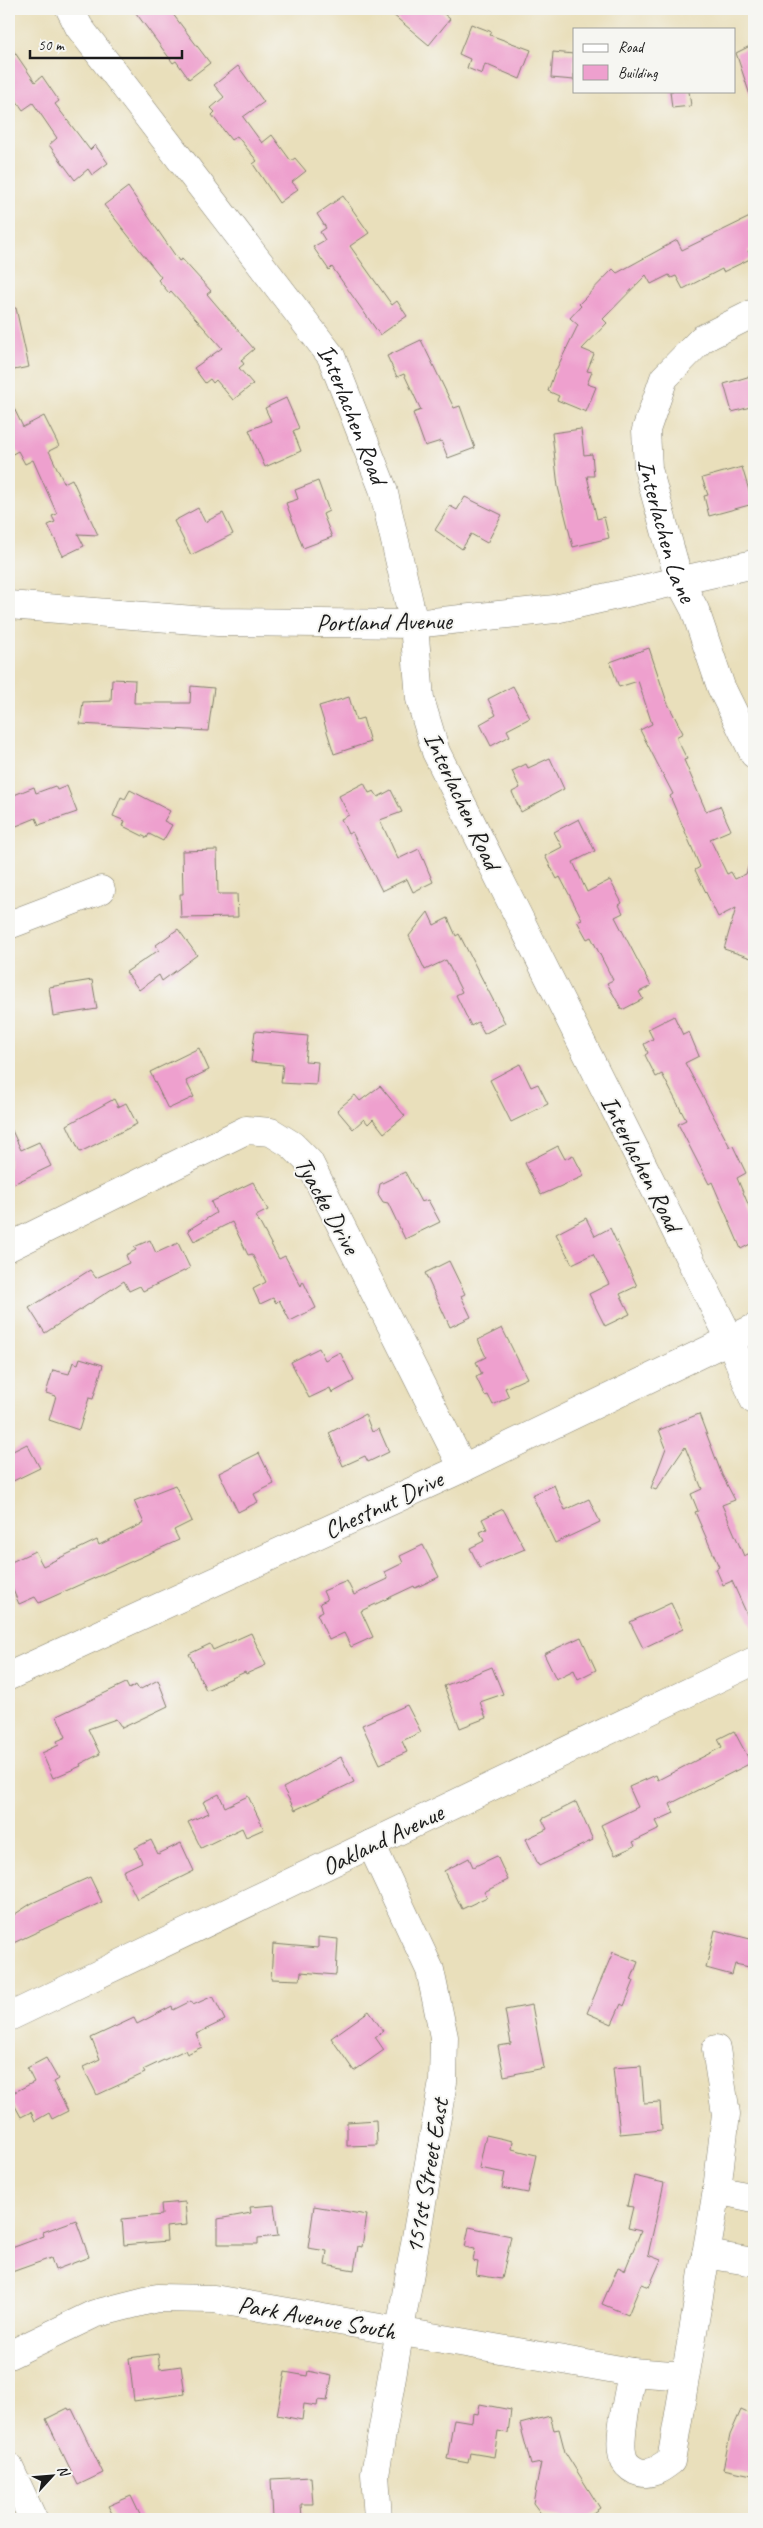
<svg xmlns="http://www.w3.org/2000/svg" width="763" height="2528" viewBox="0 0 763 2528" font-family="Caveat,sans-serif">
<style>
.building{fill:#eea0ce}
.lines{fill:none;stroke-linecap:round;stroke-linejoin:round}
.minor-casing{stroke:#827e6c;stroke-width:29}
.minor{stroke:#fff;stroke-width:28}
.labels{text-anchor:middle;stroke-width:4;stroke-linejoin:round;paint-order:stroke}
.street-label{font-size:25px;fill:#1c1c1c;stroke:#f6f6f2}
</style>
<rect width="100%" height="100%" fill="#f6f6f2"/>
<filter id="ink" filterUnits="userSpaceOnUse"><feTurbulence type="fractalNoise" baseFrequency=".02" numOctaves="2"/><feDisplacementMap in="SourceGraphic" scale="10" xChannelSelector="R" yChannelSelector="G"/><feConvolveMatrix kernelMatrix="1 2 1 2 8 2 1 2 1" color-interpolation-filters="sRGB"/></filter>
<filter id="wash" filterUnits="userSpaceOnUse"><feTurbulence type="fractalNoise" baseFrequency=".0096" numOctaves="4" result="noise"/><feDisplacementMap in="SourceGraphic" scale="20" xChannelSelector="R" yChannelSelector="G"/><feGaussianBlur stdDeviation="1.12" result="paint"/><feColorMatrix in="noise" values="0 0 0 0 0 0 0 0 0 0 0 0 0 0 0 0 0 1.4 0 .05"/><feComposite in="paint" operator="in"/></filter>
<g filter="url(#wash)">
<rect width="100%" height="100%" fill="#e9dfbb"/>
<g id="blocks">
<path class="building" d="M133 9H169L210 63 189 79 176 61 173 63Z
M386 9H438L450 19 429 45Z
M471 24 492 32 490 35 531 50 520 79 485 64 482 74 467 68 470 59 459 54Z
M9 44 35 82 42 76 59 101 55 104 90 150 95 145 108 163 92 175 88 169 75 180 49 145 57 138 33 103 23 110 9 90Z
M754 44V97L751 98 736 53Z
M553 52 574 54V80L551 78Z
M238 66 264 102 243 117 262 143 272 135 291 161 295 158 306 171 292 182 298 189 279 203 253 164 257 161 237 136 231 140 212 115 215 112 211 108 224 97 214 85Z
M670 91H689L691 106 672 108Z
M128 187 179 261 182 259 211 291 207 294 254 349 241 360 244 364 239 368 253 384 233 400 216 380 213 383 210 379 205 383 194 368 222 348 171 291 169 293 158 280 161 277 104 205Z
M343 196 369 233 350 246 392 305 397 301 407 316 380 335 332 267 329 270 313 247 325 240 320 232 326 228 317 214Z
M754 215V248L748 251 752 258 723 272 722 269 683 289 676 276 671 278 669 275 651 284 646 275 603 319 607 323 582 349 594 354 587 371 592 372 587 384 596 387 586 412 557 400 559 396 548 391 554 374 578 325 570 318 581 306 579 304 613 269 617 273 677 240 682 250Z
M9 308H16L29 367 9 371Z
M421 340 454 408 460 406 475 448 448 458 441 441 425 446 413 413 421 410 404 374 397 377 387 356Z
M754 375V406L732 412 724 384Z
M9 398 23 427 44 416 59 446 49 451 64 483 72 479 98 535 78 534 84 546 63 556 48 525 55 522 52 516 57 514 33 460 25 464 18 451 9 456Z
M286 398 299 428 293 431 301 451 265 467 249 430 271 421 265 408Z
M581 429 584 455 592 454 594 476H587L597 519 604 517 609 538 573 547 558 487 552 433Z
M742 467 753 504 709 516 704 496 708 495 702 478Z
M318 481 329 511 323 514 332 537 303 548 286 503 298 499 295 490Z
M465 497 502 515 487 543 471 534 462 549 435 530 450 506 457 510Z
M198 508 205 522 223 513 233 534 191 555 174 521Z
M649 648 667 702 683 733 676 737 687 759 684 760 706 811 720 806 731 830 710 839 727 874 731 872 735 879 746 874 750 861H754V959L724 949 736 908 718 917 695 870 700 867 670 796 673 794 640 730 652 724 638 681 619 687 610 662Z
M112 679 135 680 134 703H190L191 686 214 688 208 731 80 724 83 702 111 701Z
M513 686 530 718 507 730 510 736 491 746 480 724 496 715 488 699Z
M349 697 356 720 363 718 370 742 334 754 319 706Z
M550 758 564 789 521 812 512 792 520 788 512 771 526 764 528 768Z
M364 783 369 793 374 791 378 797 391 790 402 812 380 820 398 859 419 849 433 882 413 892 407 879 382 891 352 832 348 834 341 819 349 815 339 796Z
M55 786 57 790 67 786 77 812 39 825 36 818 14 827 13 823 9 824V797L34 787 36 793Z
M130 790 170 811 164 821 172 825 163 841 149 834 147 838 123 826 125 821 113 816 121 797 125 799Z
M579 819 595 851 573 862 587 892 610 880 622 903 619 905 623 913 615 917 651 986 639 992 643 999 622 1010 607 983 613 980 591 937 587 939 577 921 582 919 560 877 557 879 545 856 562 847 554 832Z
M217 850 218 894H237L238 917 181 918 180 894H183L182 851Z
M428 912 434 925 448 918 456 936 459 934 505 1023 484 1034 478 1022 471 1026 456 995 462 992 446 960 425 970 409 936Z
M178 929 197 955 162 981 159 975 139 990 126 972 159 950 156 945Z
M92 980 97 1009 53 1016 49 987Z
M674 1016 683 1035 689 1032 699 1056 685 1063 730 1147 733 1146 746 1173 737 1178 754 1218V1242L741 1249 712 1182 709 1184 678 1124 686 1120 662 1074 656 1077 645 1055 648 1053 644 1044 653 1039 648 1029Z
M255 1031 308 1036 305 1061 318 1062 316 1085 281 1083 283 1065 251 1062Z
M199 1048 209 1070 186 1081 194 1097 168 1109 150 1072Z
M520 1064 531 1087 538 1084 548 1104 511 1122 490 1080Z
M380 1086 405 1116 384 1133 373 1119 368 1124 364 1119 353 1129 337 1110 355 1095 360 1101Z
M114 1099 118 1107 126 1103 137 1124 80 1152 67 1125Z
M9 1124 21 1150 39 1142 51 1166 9 1186Z
M558 1146 565 1159 573 1155 584 1176 541 1195 525 1163Z
M405 1172 421 1202 428 1200 440 1222 405 1239 388 1203 383 1202 378 1194 380 1184Z
M253 1182 268 1210 256 1216 279 1259 285 1256 301 1286 303 1281 316 1308 290 1321 279 1300 276 1303 273 1298 260 1304 253 1289 266 1282 252 1254 248 1255 232 1222 194 1241 188 1230 216 1213 211 1202Z
M586 1218 595 1236 610 1228 637 1286 620 1294 630 1314 605 1326 589 1294 609 1284 593 1254 572 1264 556 1234Z
M150 1240 156 1253 178 1243 190 1268 143 1291 140 1286 129 1291 124 1281 45 1333 29 1308 90 1270 96 1278 129 1263 126 1255 136 1250 134 1247Z
M449 1261 465 1294 461 1296 471 1317 450 1327 425 1273Z
M502 1328 527 1378 505 1388 509 1397 493 1405 488 1395 485 1396 476 1377 482 1374 476 1362 486 1357 478 1340Z
M319 1348 325 1360 340 1352 354 1381 332 1393 330 1388 309 1398 291 1362Z
M80 1358 103 1365 93 1399 89 1398 79 1430 49 1420 56 1396 46 1393 53 1370 69 1374 73 1362 78 1364Z
M365 1414 372 1432 379 1429 389 1452 368 1462 365 1456 343 1466 329 1433Z
M699 1414 722 1475 735 1500 722 1505 744 1556 754 1551V1630L732 1581 723 1585 716 1569 719 1567 695 1512 698 1511 691 1494 702 1489 685 1447 656 1490 651 1488 666 1448 659 1430Z
M27 1444 40 1468 9 1483V1453Z
M259 1453 274 1484 254 1494 258 1502 238 1512 219 1473Z
M175 1485 192 1521 174 1530 179 1540 39 1603 35 1597 19 1604 9 1581V1563L35 1551 43 1566 97 1540 99 1545 144 1523 134 1501Z
M554 1485 565 1510 589 1499 600 1522 555 1543 532 1495Z
M503 1509 525 1549 480 1568 470 1548 484 1541 480 1532 487 1529 482 1519Z
M423 1545 439 1577 415 1588 414 1586 361 1611 373 1637 351 1647 344 1633 329 1640 317 1614 323 1611 320 1603 327 1600 323 1591 347 1581 354 1595 388 1579 385 1572 403 1563 400 1556Z
M671 1603 683 1629 643 1648 630 1622Z
M251 1633 266 1665 246 1674 245 1672 206 1690 189 1654 210 1644 213 1650Z
M581 1637 596 1670 578 1679 574 1670 556 1679 544 1654Z
M492 1667 503 1694 480 1702 486 1718 460 1728 444 1686Z
M158 1680 168 1706 122 1728 116 1719 88 1729 100 1754 80 1764 81 1766 53 1778 42 1753 59 1745 57 1741 66 1737 57 1716 126 1683 129 1689 136 1685 139 1690Z
M407 1705 421 1732 402 1741 407 1752 380 1764 362 1725Z
M734 1731 751 1763 670 1804 674 1813 656 1821 660 1829 633 1842 635 1846 615 1855 601 1825 638 1807 629 1787 656 1775 658 1780 722 1747 718 1739Z
M341 1757 354 1782 295 1810 283 1788Z
M219 1794 225 1807 248 1796 264 1829 246 1837 242 1828 201 1848 188 1822 209 1813 203 1802Z
M576 1802 593 1840 539 1866 526 1839 547 1829 542 1819Z
M151 1840 158 1854 181 1843 194 1871 137 1899 123 1871 142 1862 135 1848Z
M497 1856 508 1880 484 1892 487 1897 462 1909 444 1871 469 1858 473 1867Z
M90 1877 102 1902 9 1945V1918L32 1903Z
M715 1930 754 1940V1968L735 1964 732 1975 706 1968Z
M318 1937 338 1939 336 1975 301 1972 300 1980 271 1979 273 1944 318 1948Z
M613 1952 638 1962 631 1980 634 1981 624 2006 621 2004 612 2024 587 2013Z
M213 1996 225 2020 196 2034 202 2047 187 2054 185 2050 143 2070 145 2073 97 2095 83 2067 100 2059 91 2038 134 2018 137 2024 172 2006 173 2010 191 2001 193 2005Z
M532 2005 544 2068 504 2076 498 2046 511 2044 505 2010Z
M369 2011 383 2031 375 2037 384 2050 354 2071 331 2038Z
M46 2058 58 2079 53 2082 68 2111 52 2119 49 2113 35 2121 31 2112 21 2117 9 2095 34 2082 27 2068Z
M641 2066 644 2103 660 2102 662 2130 620 2134 613 2068Z
M376 2120 377 2145 347 2146V2122Z
M486 2135 513 2141 512 2149 536 2155 528 2193 502 2188 505 2173 479 2168Z
M634 2176 664 2183 648 2255 661 2260 649 2287 641 2284 628 2315 602 2304 618 2267 625 2270 641 2231 628 2228 633 2207 627 2206Z
M185 2202 187 2225 166 2227 167 2241 124 2245 122 2219 162 2215 161 2204Z
M274 2205 278 2236 258 2238V2244H218V2219L251 2213 250 2207Z
M314 2206 367 2215 362 2247 358 2246 354 2270 325 2265 327 2251 308 2248Z
M76 2220 89 2257 55 2270 51 2258 9 2273V2249L44 2236 43 2232Z
M469 2227 511 2236 502 2279 476 2275 478 2262 473 2261 475 2249 465 2247Z
M158 2354 160 2369 181 2366 185 2394 134 2401 129 2358Z
M308 2371 332 2376 327 2401 318 2400 317 2406 304 2404 302 2420 277 2415 285 2372 307 2376Z
M480 2404 511 2410 508 2433 498 2431 494 2457 470 2453 468 2463 447 2459 454 2419 472 2422 473 2413 478 2414Z
M68 2408 69 2410 72 2409 103 2473 78 2485 46 2419Z
M741 2410 754 2416V2461L752 2475 723 2469 730 2435Z
M550 2416 554 2430 559 2429 565 2452 600 2508 584 2519H565L542 2515 533 2503 541 2463 531 2465 520 2424Z
M311 2477 313 2504H301L302 2519H273L271 2479Z
M131 2496 142 2519H115L108 2506Z"/>
</g>
</g>
<g filter="url(#ink)">
<use href="#blocks" fill-opacity="0" stroke="#827e6c" stroke-width="1"/>
<g class="lines">
<g class="minor-casing">
<g id="minor">
<path id="s1" d="M70 9 79 27 331 356 383 489 414 624 420 699 436 752 730 1339 754 1400"/>
<path id="s2" d="M754 313 702 339 664 378 646 430 648 469 679 580 695 610 721 687 754 754"/>
<path d="M9 605 218 622 414 624 555 609 754 564"/>
<path d="M9 925 101 890"/>
<path d="M9 1247 246 1130 271 1132 292 1145 309 1162 463 1468"/>
<path d="M9 1676 463 1468 754 1328"/>
<path d="M371 1844 430 1970 444 2037 443 2082 375 2474 378 2519"/>
<path d="M9 2017 754 1661"/>
<path d="M717 2190 754 2198"/>
<path d="M706 2254 754 2262"/>
<path d="M9 2355 94 2314 157 2298 214 2299 632 2372 685 2376"/>
<path d="M632 2372C629 2392 617 2439 623 2457 625 2464 630 2468 636 2471 649 2477 661 2469 671 2461L717 2190 726 2114 716 2049"/>
<path d="M9 2467 33 2519"/>
</g>
</g>
<use href="#minor" class="minor"/>
</g>
</g>
<g class="labels">
<g class="street-label">
<text dy="9" stroke="none"><textPath href="#s1" startOffset="496">Interlachen Road</textPath></text>
<text dy="9" stroke="none"><textPath href="#s2" startOffset="271">Interlachen Lane</textPath></text>
<text transform="translate(384 621) rotate(-1)" y="9">Portland Avenue</text>
<text transform="translate(463 800) rotate(65)" y="9">Interlachen Road</text>
<text transform="translate(642 1163) rotate(63)" y="9">Interlachen Road</text>
<text transform="translate(328 1205) rotate(61)" y="9">Tyacke Drive</text>
<text transform="translate(383 1504) rotate(-25)" y="9">Chestnut Drive</text>
<text transform="translate(382 1839) rotate(-26)" y="9">Oakland Avenue</text>
<text transform="translate(426 2176) rotate(-80)" y="9">151st Street East</text>
<text transform="translate(317 2317) rotate(10)" y="9">Park Avenue South</text>
</g>
</g>
<rect width="763" height="2528" fill="none" stroke="#f6f6f2" stroke-width="30"/>
<rect x="573" y="28" width="162" height="65" fill="#f6f6f2" stroke="#9f9f9c"/>
<rect x="583" y="44" width="25" height="8" fill="#ffffff" stroke="#9f9f9c"/>
<text x="618" y="52" font-size="15" fill="#1c1c1c">Road</text>
<rect x="583" y="65" width="25" height="15" fill="#eea0ce" stroke="#9f9f9c"/>
<text x="618" y="78" font-size="15" fill="#1c1c1c">Building</text>
<g transform="translate(52 2476) rotate(64)" stroke="#f6f6f2" stroke-width="4" paint-order="stroke">
<path d="M0-4L9 19L0 12L-9 19Z" fill="#1c1c1c"/>
<text y="-8" font-size="14" font-weight="bold" text-anchor="middle" fill="#1c1c1c">N</text>
</g>
<path d="M30 50v8h152v-8" fill="none" stroke="#1c1c1c" stroke-width="2.5"/>
<text x="38" y="50" font-size="15" fill="#1c1c1c" stroke="#f6f6f2" stroke-width="4" paint-order="stroke">50 m</text>
</svg>
